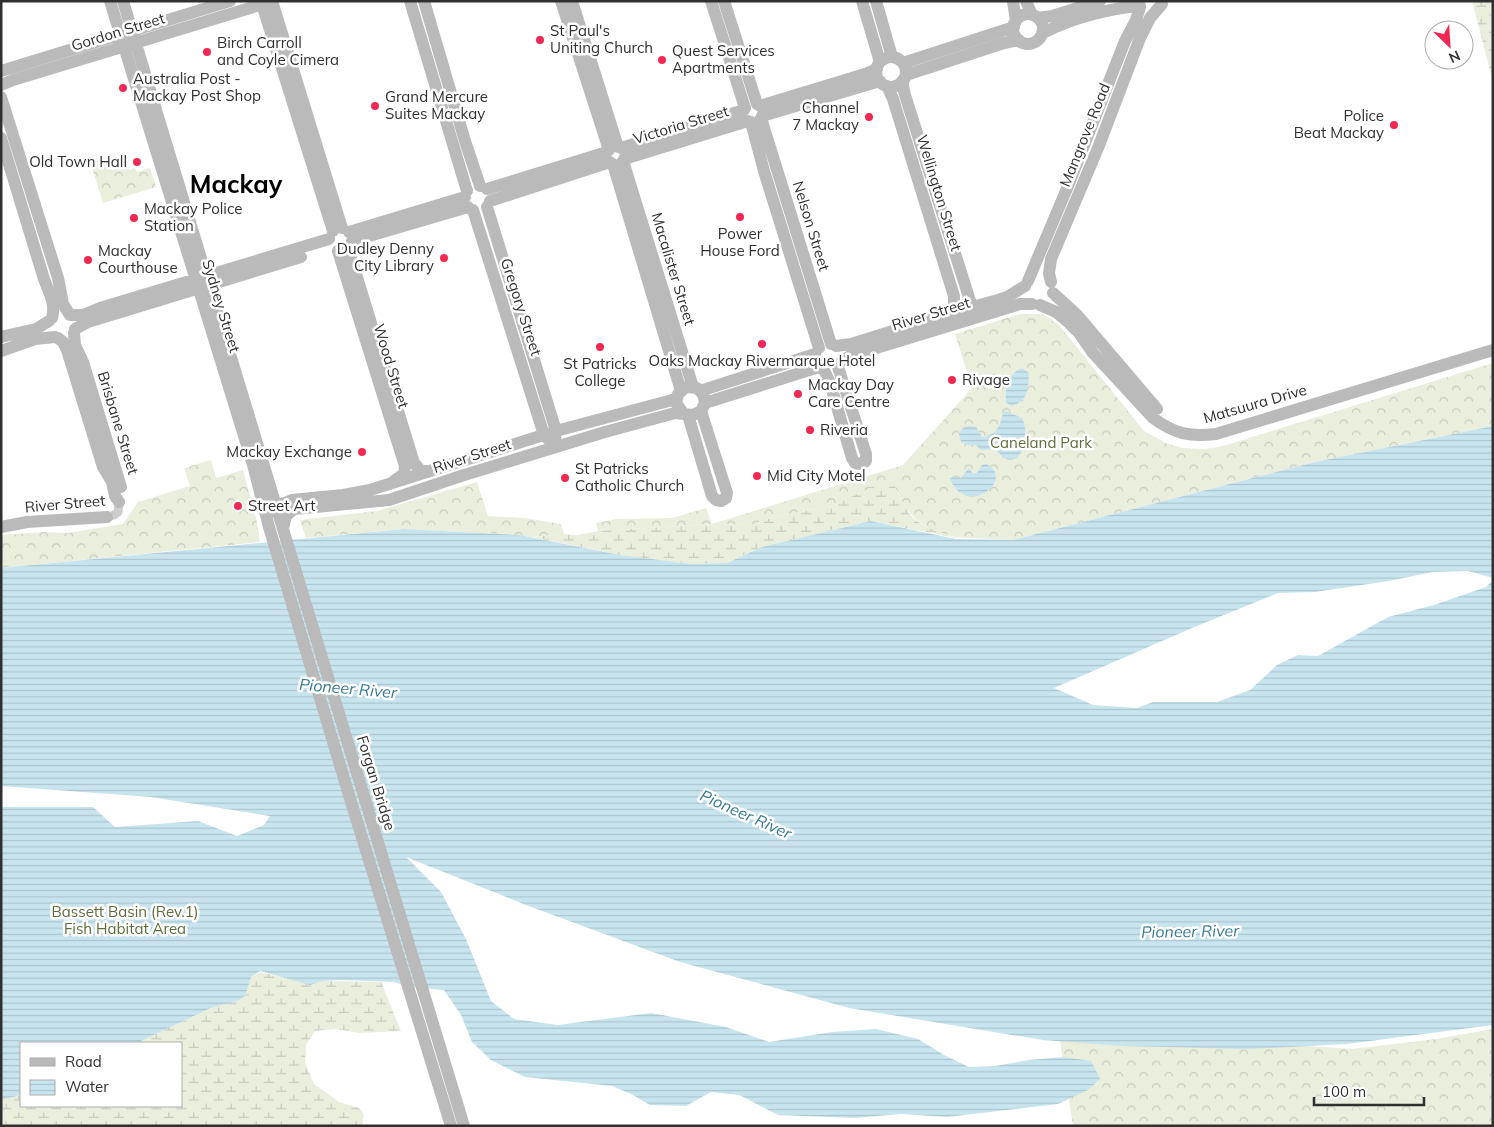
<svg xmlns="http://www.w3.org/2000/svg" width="1494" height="1127" viewBox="0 0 1494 1127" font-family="Mulish,sans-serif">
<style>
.forest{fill:url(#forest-crowns)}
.wetland{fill:url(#wetland-marsh)}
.water{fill:url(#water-rules)}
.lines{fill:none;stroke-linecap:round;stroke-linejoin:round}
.street{stroke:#cdcdcd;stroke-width:9}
.secondary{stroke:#bababa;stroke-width:12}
.poi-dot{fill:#f12853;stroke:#fff;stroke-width:2}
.labels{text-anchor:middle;stroke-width:5;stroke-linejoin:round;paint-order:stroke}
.poi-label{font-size:15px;fill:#303030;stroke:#fff;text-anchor:start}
.street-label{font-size:15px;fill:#303030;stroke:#fff}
.park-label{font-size:15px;fill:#5b6f3a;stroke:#fff}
.water-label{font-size:16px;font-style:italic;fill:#367b92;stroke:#fff}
.town-label{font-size:25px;font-weight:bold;fill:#000;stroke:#fff}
</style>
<defs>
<pattern id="forest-crowns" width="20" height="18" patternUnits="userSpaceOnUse" patternTransform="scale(1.25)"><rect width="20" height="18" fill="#e9eedd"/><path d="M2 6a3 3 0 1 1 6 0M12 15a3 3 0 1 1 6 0" fill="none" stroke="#c8ccbe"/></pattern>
<pattern id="wetland-marsh" width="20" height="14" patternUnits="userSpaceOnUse" patternTransform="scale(1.25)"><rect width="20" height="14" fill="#e9eedd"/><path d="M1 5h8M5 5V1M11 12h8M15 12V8" fill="none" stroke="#c8ccbe"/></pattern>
<pattern id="water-rules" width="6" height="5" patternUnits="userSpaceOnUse" patternTransform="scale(1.25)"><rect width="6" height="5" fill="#c8e5ef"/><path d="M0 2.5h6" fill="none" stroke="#acc5cd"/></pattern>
</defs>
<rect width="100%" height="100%" fill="#fff"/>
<path class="forest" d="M108 155 112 170 127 165 129 170 135 168 137 172 150 168 156 187 103 203 90 161Z
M1020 314H1043L1059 325 1144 431 1168 444 1183 448 1205 449 1223 446 1493 363V426L1315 462 1013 540 955 537 931 530 917 520 906 509 895 487 823 508 778 516 751 525 712 524 903 465 972 388 955 334Z
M211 460 216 478 243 470 257 522 260 542 1 568V535L44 532 68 533 123 524 138 502 190 486 184 468Z
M477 482 488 516 525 518 561 524 564 534 532 537 520 535 404 529 306 538 300 520 377 511Z
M706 508 712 524 598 531 596 523 617 519 673 518Z
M1493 1029V1126H1073L1060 1041 1265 1043 1352 1049 1436 1039Z"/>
<path class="wetland" d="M1472 1H1493V82Z
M882 482 895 487C899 494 902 502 906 509 917 526 938 532 956 538L871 521 762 547 727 563 692 564 620 555 532 537 564 534 577 535 598 531 712 524 751 525 778 516 823 508 837 504Z
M260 972 310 984 322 981 381 982 401 1031 360 1033 336 1029 315 1031 306 1045 305 1062 314 1084 339 1102 359 1108 364 1114 362 1126H1V1100L21 1095V1106H181V1043H137L213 1007 235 1002 251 977Z"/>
<path class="water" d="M1022 368 1029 373C1028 389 1028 402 1011 406L1006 402C1005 388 1007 374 1022 368Z
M1005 411 1022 418C1028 431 1027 447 1017 458 1002 463 1004 454 994 450 990 449 985 450 981 450L976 445H966L961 442 959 433C964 426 968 425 976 427L982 437C997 435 1001 425 1003 412Z
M1493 426V578L1468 571 1433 572 1389 581 1315 592 1278 593 1192 628 1054 688 1093 705 1137 708 1153 702H1217L1250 690 1277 665 1298 655 1318 656 1388 617 1434 605 1486 587 1493 580V1025L1347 1044 1248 1049 1124 1046 1043 1040 849 1008 680 962 526 905 406 857 441 892 466 939 491 1001 514 1019 558 1025 651 1013 726 1027 769 1042 832 1032 876 1029 918 1039 944 1055 969 1067 995 1066 1029 1060 1063 1057 1091 1061 1100 1079 1088 1090 1058 1104 947 1117 901 1114 854 1118 778 1115 739 1095 711 1092 686 1106 650 1105 631 1094 612 1086 525 1077 491 1060 472 1042 461 1015 444 990 412 987 393 982 340 980 322 981 310 985 260 971 251 977 245 996 235 1002 213 1007 137 1043H21V1095L1 1100V807H93L115 827 198 821 237 836 264 825 270 816 151 797 1 786V568L404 529 520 535 620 555 692 564 727 563 762 547 871 521 956 539 1013 540 1315 462Z
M986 464C1017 478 967 520 950 479L953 476 961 478 968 469H970L972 473H977L982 465Z"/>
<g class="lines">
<path class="street" d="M107 517 114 515 118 512 119 502"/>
<path class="secondary" d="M110 1 253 465 269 527 348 792 451 1126
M123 1 464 1126
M261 1 333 231
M272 1 342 228
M410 1 467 191
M424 1 465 141 480 186
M561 1 609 150
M572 1 618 147
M711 1 745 108
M724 1 757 104
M862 1 880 62
M876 1 892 57
M1013 1 1016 21
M1026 1 1032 15
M1013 29a15 15 0 1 1 30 0a15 15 0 1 1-30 0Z
M1038 18 1052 16 1100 1
M1043 33C1070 19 1109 8 1140 6
M876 72a15 15 0 1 1 30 0a15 15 0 1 1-30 0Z
M903 63 1014 27
M1 71 230 1
M906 75 1004 43 1019 40
M902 81 905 95 972 307
M1 85 13 80 273 1
M887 86 893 99 954 296V312
M1 97 58 278 63 304 70 315
M760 106 865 74 877 69
M762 116 880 81
M761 118 831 344
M751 122 764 171 819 348
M1 138 44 279C49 293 56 303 52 318
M621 148 744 110
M624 159 748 121
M623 161 693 387
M613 164 681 391
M487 189 607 152
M490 201 610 162
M487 207 556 431 555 439
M473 210 544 435 549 440
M349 232 465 197
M352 241 468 207
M348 248 414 463 421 471H431
M338 251 405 466 404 474 394 481
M1028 281 1068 186 1125 41 1136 20 1140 7
M1051 282 1049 273 1051 259 1098 148 1140 38 1150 18 1162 4
M1053 293 1077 315 1157 409
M1040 305 1056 312 1068 322 1079 333 1093 353 1153 418C1175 434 1189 437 1216 434L1493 350
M70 315H83L100 308 329 239
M75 329 88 322 301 257
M74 333 75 345 83 362 121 487
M1 337 36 329 49 321
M58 338 63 342 67 350 103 467 112 482 115 496 119 502
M836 346 851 344 954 312 998 300 1007 297 1025 286
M1 351 35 339 55 337
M842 361 850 356 1020 304H1032
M824 370 830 383 852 458 855 463 861 464 866 461V454L838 367
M700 391 815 354
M705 403 819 367
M688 415 712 496 716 500 721 501 726 498 727 493 701 411
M272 511 277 506 292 500 343 495 370 490 556 431 676 399
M1 527 27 522 107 517
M283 528 286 516 294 509 389 500 461 476 605 432 675 413 693 415 701 411 705 403 704 398 703 394 697 388 686 387 678 394 676 403 683 413"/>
</g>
<g class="poi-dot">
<circle cx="540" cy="40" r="5"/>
<circle cx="207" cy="52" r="5"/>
<circle cx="662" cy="60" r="5"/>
<circle cx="123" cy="88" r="5"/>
<circle cx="375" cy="106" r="5"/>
<circle cx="869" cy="117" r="5"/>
<circle cx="1394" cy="125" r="5"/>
<circle cx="137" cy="162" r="5"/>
<circle cx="740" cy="217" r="5"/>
<circle cx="134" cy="218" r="5"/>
<circle cx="444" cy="258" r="5"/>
<circle cx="88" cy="260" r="5"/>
<circle cx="762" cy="344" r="5"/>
<circle cx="600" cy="347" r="5"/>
<circle cx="952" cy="380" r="5"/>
<circle cx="798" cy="394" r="5"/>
<circle cx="810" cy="430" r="5"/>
<circle cx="362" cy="452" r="5"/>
<circle cx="757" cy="476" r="5"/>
<circle cx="565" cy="478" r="5"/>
<circle cx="238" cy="506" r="5"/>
</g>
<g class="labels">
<g class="poi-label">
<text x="550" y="36">St Paul's<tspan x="550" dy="17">Uniting Church</tspan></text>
<text x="217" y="48">Birch Carroll<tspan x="217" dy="17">and Coyle Cimera</tspan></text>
<text x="672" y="56">Quest Services<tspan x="672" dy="17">Apartments</tspan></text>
<text x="133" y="84">Australia Post -<tspan x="133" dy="17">Mackay Post Shop</tspan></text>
<text x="385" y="102">Grand Mercure<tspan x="385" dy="17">Suites Mackay</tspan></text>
<text x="859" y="113" text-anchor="end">Channel<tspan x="859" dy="17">7 Mackay</tspan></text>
<text x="1384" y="121" text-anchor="end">Police<tspan x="1384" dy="17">Beat Mackay</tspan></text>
<text x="127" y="167" text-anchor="end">Old Town Hall</text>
<text x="144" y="214">Mackay Police<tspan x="144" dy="17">Station</tspan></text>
<text x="740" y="239" text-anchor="middle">Power<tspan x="740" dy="17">House Ford</tspan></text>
<text x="434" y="254" text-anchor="end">Dudley Denny<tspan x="434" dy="17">City Library</tspan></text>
<text x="98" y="256">Mackay<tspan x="98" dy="17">Courthouse</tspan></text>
<text x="762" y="366" text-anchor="middle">Oaks Mackay Rivermarque Hotel</text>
<text x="600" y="369" text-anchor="middle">St Patricks<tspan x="600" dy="17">College</tspan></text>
<text x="962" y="385">Rivage</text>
<text x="808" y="390">Mackay Day<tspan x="808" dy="17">Care Centre</tspan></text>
<text x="820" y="435">Riveria</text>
<text x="352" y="457" text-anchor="end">Mackay Exchange</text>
<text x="575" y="474">St Patricks<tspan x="575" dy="17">Catholic Church</tspan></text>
<text x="767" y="481">Mid City Motel</text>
<text x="248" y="511">Street Art</text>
</g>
<g class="street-label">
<text transform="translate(118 32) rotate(-17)" y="5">Gordon Street</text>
<text transform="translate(681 125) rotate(-17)" y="5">Victoria Street</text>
<text transform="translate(1085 135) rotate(-68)" y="5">Mangrove Road</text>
<text transform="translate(939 193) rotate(73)" y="5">Wellington Street</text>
<text transform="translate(811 226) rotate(73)" y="5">Nelson Street</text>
<text transform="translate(673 269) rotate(73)" y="5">Macalister Street</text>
<text transform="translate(221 306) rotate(73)" y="5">Sydney Street</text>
<text transform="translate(521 307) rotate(72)" y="5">Gregory Street</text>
<text transform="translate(931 314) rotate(-17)" y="5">River Street</text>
<text transform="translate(391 366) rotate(73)" y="5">Wood Street</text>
<text transform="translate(1255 404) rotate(-16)" y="5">Matsuura Drive</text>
<text transform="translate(118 423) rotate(73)" y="5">Brisbane Street</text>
<text transform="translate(472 456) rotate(-18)" y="5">River Street</text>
<text transform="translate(65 504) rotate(-5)" y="5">River Street</text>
<text transform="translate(376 783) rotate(73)" y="5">Forgan Bridge</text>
</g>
<g class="park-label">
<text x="1041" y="448">Caneland Park</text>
<text x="125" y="917">Bassett Basin (Rev.1)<tspan x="125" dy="17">Fish Habitat Area</tspan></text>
</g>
<g class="water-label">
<text transform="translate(348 688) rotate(5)" y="6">Pioneer River</text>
<text transform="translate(746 814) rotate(24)" y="6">Pioneer River</text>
<text transform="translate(1190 931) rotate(-1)" y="6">Pioneer River</text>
</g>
<g class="town-label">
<text x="236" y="193">Mackay</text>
</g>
</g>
<rect width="1494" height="1127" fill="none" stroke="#303030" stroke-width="5"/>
<rect x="20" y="1042" width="162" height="65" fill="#ffffff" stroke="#acacac"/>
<rect x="30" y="1058" width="25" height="8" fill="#bababa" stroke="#acacac"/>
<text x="65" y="1067" font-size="15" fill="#303030">Road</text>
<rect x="30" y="1080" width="25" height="15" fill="url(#water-rules)" stroke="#acacac"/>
<text x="65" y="1092" font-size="15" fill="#303030">Water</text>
<g transform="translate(1449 45) rotate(155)"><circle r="24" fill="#ffffff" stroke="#acacac"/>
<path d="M0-4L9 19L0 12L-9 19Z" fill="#f12853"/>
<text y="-8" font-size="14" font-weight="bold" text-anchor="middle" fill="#303030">N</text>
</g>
<path d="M1314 1097v8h110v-8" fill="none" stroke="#303030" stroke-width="2.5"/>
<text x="1322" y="1097" font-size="15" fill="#303030" stroke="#ffffff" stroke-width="4" paint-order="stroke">100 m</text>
</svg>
